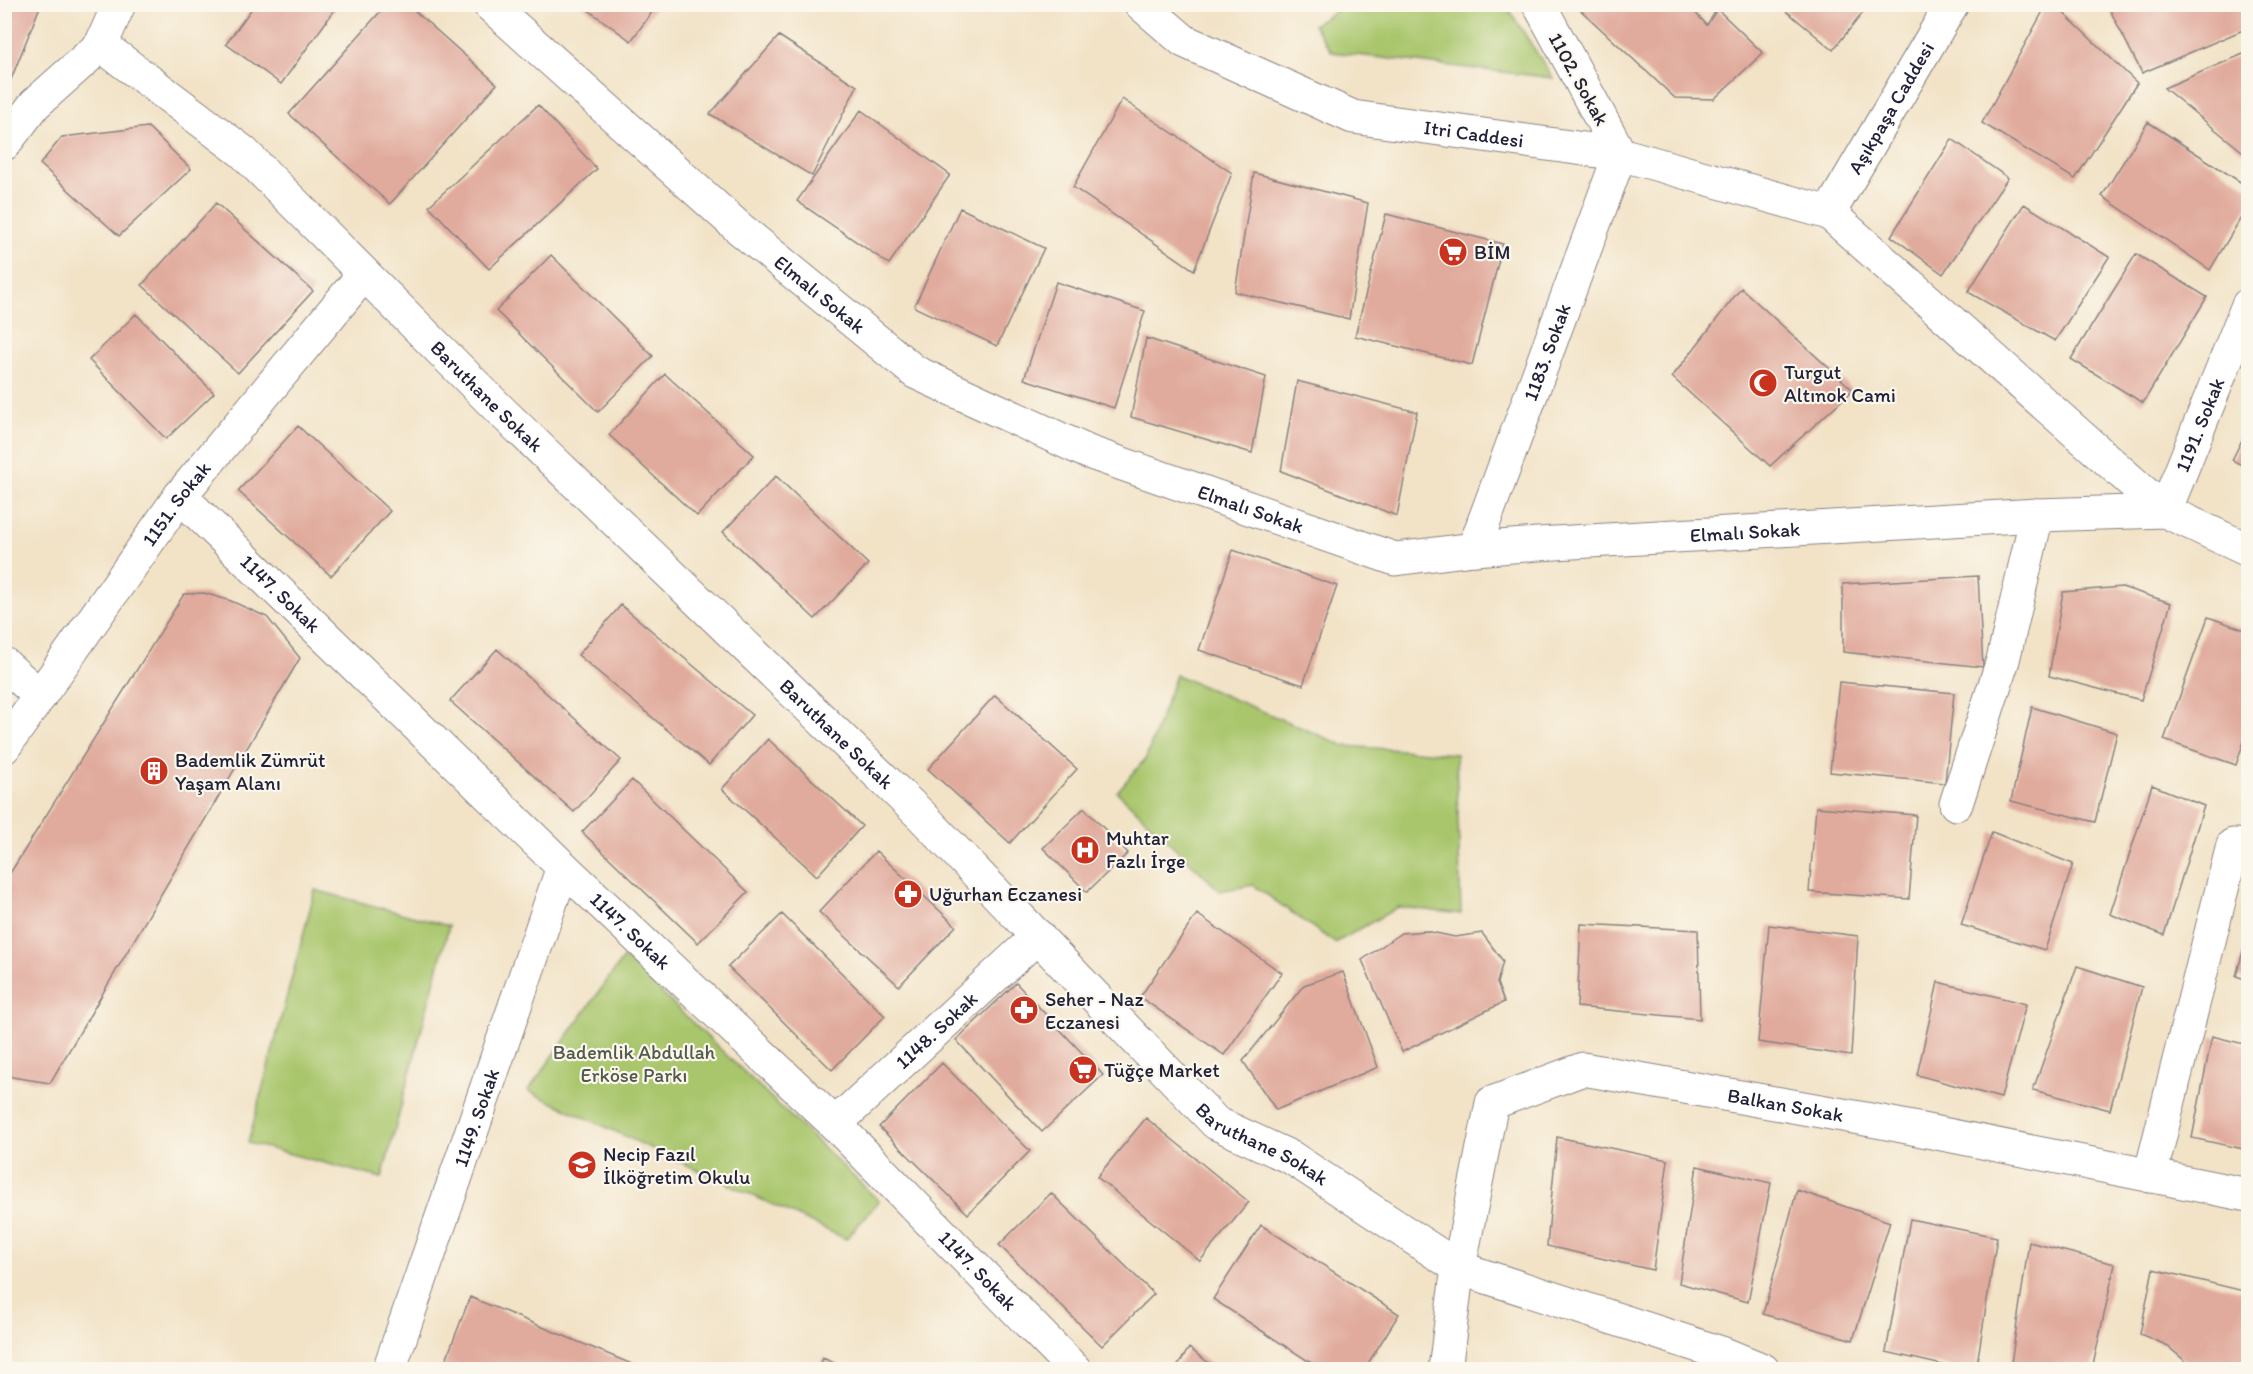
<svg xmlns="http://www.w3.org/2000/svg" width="2253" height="1374" viewBox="0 0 2253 1374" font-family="Itim,sans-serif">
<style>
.green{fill:#a9c66c;stroke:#667454;stroke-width:1.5}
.building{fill:#e0aa9c}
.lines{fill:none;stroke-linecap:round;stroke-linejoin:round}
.minor-casing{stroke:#8a8281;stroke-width:35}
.minor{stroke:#fff;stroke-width:33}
.labels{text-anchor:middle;stroke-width:4.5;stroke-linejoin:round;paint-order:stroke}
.street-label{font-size:20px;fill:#22223b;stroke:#fbf7ec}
.poi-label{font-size:20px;fill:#22223b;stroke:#fbf7ec;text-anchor:start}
.park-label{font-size:20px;fill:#515b4c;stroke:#fbf7ec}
</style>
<rect width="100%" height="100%" fill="#fbf7ec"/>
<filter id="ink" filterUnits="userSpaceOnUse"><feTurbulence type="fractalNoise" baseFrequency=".0167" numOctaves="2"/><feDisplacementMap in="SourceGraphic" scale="12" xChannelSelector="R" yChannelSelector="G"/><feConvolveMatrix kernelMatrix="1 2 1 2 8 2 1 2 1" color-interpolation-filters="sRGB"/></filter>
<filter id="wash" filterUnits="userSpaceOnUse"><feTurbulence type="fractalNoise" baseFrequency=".008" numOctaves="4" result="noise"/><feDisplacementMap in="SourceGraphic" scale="24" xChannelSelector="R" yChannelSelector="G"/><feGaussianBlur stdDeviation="1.35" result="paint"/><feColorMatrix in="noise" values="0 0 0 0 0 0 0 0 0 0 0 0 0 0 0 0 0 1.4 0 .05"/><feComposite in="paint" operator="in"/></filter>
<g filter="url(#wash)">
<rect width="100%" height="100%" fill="#f2e3c7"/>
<path class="green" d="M1346 5H1506L1553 78 1332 52 1313 25Z
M1176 675 1345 746 1456 754 1461 914 1398 907 1335 943 1253 885 1220 891 1117 792 1146 758Z
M315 890 449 926 382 1178 248 1143Z
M624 957 879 1201 846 1239 528 1091Z"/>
<g id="blocks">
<path class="building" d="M4 4H41L10 82 4 80Z
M255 4H339L281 84 226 44Z
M387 4H407L497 84 390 204 289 114Z
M580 4H658L631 41Z
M1574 4H1687L1707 25 1717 9 1763 53 1714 99 1675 98Z
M1778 4H1870L1833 50Z
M2047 4H2054L2137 83 2075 179 1982 123Z
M2107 4H2248V28L2142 73Z
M779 36 857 86 812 176 710 114Z
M2248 52V156L2164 88Z
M1122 99 1232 173 1194 270 1073 187Z
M538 105 597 169 489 269 429 206Z
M861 110 950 175 889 264 797 201Z
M2148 122 2248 187V206L2210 270 2102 196Z
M148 127 191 169 119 236 40 164 62 137Z
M1952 139 2008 178 1943 274 1891 236Z
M1254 173 1368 203 1349 319 1235 292Z
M216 203 313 291 238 373 142 285Z
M2024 204 2109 257 2055 341 1968 292Z
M960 208 1044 248 997 346 914 307Z
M1386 214 1503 244 1472 365 1355 336Z
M2136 254 2207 297 2143 403 2071 359Z
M551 255 653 356 598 412 496 311Z
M1056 282 1145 311 1114 408 1024 379Z
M1741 288 1853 390 1770 466 1672 377Z
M136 314 214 393 166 439 89 360Z
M1146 338 1266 377 1252 453 1131 417Z
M665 374 754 455 697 516 609 435Z
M1297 381 1417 412 1397 516 1281 471Z
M298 426 390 511 331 576 238 491Z
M2248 428V468L2232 460Z
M776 476 868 564 815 619 723 532Z
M1233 550 1337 586 1303 685 1199 650Z
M1978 576 1983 667 1843 652V584Z
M2122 587 2171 603 2141 700 2049 676 2063 592Z
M204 593 231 601 267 617 300 658 50 1083 12 1077 4 1071V883L184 594Z
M621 605 752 715 709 765 578 655Z
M2208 617 2248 631V729L2236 765 2164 740Z
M497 649 621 760 574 812 450 701Z
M1839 682 1954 693 1945 783 1830 772Z
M995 695 1077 769 1010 843 928 769Z
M2032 707 2117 733 2095 822 2011 801Z
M768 739 862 826 817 876 722 789Z
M632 780 748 892 698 943 582 832Z
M2152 785 2204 806 2164 935 2110 914Z
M1816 807 1916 815 1909 899 1809 892Z
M1084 808 1128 853 1087 892 1043 848Z
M1992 832 2073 864 2045 950 1961 925Z
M876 851 956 926 899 986 819 912Z
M782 914 885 1016 832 1070 728 967Z
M1197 914 1282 973 1224 1055 1140 997Z
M1581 924 1698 930 1700 1019 1577 1007Z
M1769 925 1858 936 1851 1056 1758 1042Z
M1426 931 1455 937 1482 933 1503 961 1497 983 1504 1002 1402 1052 1362 960 1401 933Z
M2248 934V980L2236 976Z
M2077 966 2142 987 2110 1110 2033 1090Z
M1343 972 1378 1067 1276 1110 1243 1061 1304 985Z
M1938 982 2026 1004 2001 1098 1917 1075Z
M1016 983 1103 1075 1042 1132 956 1040Z
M2212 1036 2248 1045V1150L2192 1138Z
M942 1063 1030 1151 968 1214 879 1127Z
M1146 1118 1249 1202 1200 1261 1097 1177Z
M1557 1137 1668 1160 1653 1270 1547 1246Z
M1697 1166 1771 1183 1748 1302 1679 1283Z
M1797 1190 1890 1222 1853 1340 1763 1314Z
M1051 1193 1154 1294 1102 1346 999 1245Z
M1910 1219 1997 1237 1976 1370H1964L1886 1352Z
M1261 1225 1399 1314 1364 1370H1322L1213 1299Z
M2029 1242 2115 1264 2092 1370H2010Z
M2153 1269 2248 1292V1370H2196L2166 1345 2140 1334Z
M470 1297 644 1369V1370H442Z
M1189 1348 1218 1370H1175Z
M823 1358 849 1370H818Z"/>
</g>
</g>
<g filter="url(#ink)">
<use href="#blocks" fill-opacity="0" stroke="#8a8281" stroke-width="1.5"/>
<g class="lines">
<g class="minor-casing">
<g id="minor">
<path id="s1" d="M489 4 739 228 915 372 1088 452 1395 559 1474 549 1538 544 2037 515 2165 511"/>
<path id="s2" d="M1141 4 1184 41 1353 117 1620 154 1829 213 2165 511 2248 550"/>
<path d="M101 45 119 4"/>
<path id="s3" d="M4 144 35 104 101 45 243 152 498 408 922 816 1216 1123 1292 1158 1459 1268 1724 1354 1763 1370"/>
<path id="s4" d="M1829 213 1952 4"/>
<path id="s5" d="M180 496 563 867 835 1124 1075 1370"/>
<path id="s6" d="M2165 511 2248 305"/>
<path id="s7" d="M1474 549 1620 154 1539 4"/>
<path d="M4 664 40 696"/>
<path id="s8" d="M4 747 180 496 364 274"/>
<path d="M1956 804 2003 660 2037 515"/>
<path id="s9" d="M835 1124 1038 936"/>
<path d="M2150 1176 2233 845 2248 846"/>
<path id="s10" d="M389 1370 563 867"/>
<path id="s11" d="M1445 1370 1456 1282 1492 1103 1583 1069 1882 1122 2248 1195"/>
</g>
</g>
<use href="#minor" class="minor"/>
</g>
</g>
<defs>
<g id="supermarket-disc" transform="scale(1.5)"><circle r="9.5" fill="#c8321e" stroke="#fbf7ec"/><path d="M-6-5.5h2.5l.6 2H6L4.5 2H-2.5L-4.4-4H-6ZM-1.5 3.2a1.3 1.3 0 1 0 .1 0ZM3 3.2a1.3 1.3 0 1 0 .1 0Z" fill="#fff"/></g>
<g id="mosque-disc" transform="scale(1.5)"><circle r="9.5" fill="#c8321e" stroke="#fbf7ec"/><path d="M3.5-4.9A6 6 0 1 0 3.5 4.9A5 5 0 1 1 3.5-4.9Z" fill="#fff"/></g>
<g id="building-disc" transform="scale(1.5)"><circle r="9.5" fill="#c8321e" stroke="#fbf7ec"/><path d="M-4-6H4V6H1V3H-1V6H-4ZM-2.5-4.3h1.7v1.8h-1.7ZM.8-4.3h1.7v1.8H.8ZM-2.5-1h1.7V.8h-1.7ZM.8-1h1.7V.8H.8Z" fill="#fff"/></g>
<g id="hospital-disc" transform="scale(1.5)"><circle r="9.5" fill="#c8321e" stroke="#fbf7ec"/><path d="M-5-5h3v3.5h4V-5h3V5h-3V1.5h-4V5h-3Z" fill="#fff"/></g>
<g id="pharmacy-disc" transform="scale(1.5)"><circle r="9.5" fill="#c8321e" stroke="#fbf7ec"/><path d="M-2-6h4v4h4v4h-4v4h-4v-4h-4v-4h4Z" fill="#fff"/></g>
<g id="school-disc" transform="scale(1.5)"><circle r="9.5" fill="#c8321e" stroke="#fbf7ec"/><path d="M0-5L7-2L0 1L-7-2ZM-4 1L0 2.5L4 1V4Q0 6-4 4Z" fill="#fff"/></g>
</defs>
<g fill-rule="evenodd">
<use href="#supermarket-disc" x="1453" y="252"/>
<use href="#mosque-disc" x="1763" y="383"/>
<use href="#building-disc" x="154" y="771"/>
<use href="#hospital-disc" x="1085" y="850"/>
<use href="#pharmacy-disc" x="908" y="894"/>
<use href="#pharmacy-disc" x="1024" y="1010"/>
<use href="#supermarket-disc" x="1083" y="1070"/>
<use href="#school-disc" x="582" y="1165"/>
</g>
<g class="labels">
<g class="street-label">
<text transform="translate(1579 79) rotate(61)" y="7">1102. Sokak</text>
<text dy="7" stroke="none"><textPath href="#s4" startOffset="122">Aşıkpaşa Caddesi</textPath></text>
<text dy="7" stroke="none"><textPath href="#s2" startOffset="364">Itri Caddesi</textPath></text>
<text dy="7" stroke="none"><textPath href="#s1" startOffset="440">Elmalı Sokak</textPath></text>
<text dy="7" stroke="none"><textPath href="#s7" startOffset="210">1183. Sokak</textPath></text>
<text dy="7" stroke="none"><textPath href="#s3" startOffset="662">Baruthane Sokak</textPath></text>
<text dy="7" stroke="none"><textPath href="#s6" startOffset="93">1191. Sokak</textPath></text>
<text dy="7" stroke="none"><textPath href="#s8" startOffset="298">1151. Sokak</textPath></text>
<text dy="7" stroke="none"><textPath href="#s1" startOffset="926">Elmalı Sokak</textPath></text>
<text dy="7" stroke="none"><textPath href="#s1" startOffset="1430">Elmalı Sokak</textPath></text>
<text dy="7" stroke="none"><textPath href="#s5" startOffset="140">1147. Sokak</textPath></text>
<text dy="7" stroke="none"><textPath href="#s3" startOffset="1148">Baruthane Sokak</textPath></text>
<text dy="7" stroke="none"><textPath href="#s5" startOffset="626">1147. Sokak</textPath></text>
<text dy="7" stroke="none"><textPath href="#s9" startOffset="138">1148. Sokak</textPath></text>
<text dy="7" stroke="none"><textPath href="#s11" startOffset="574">Balkan Sokak</textPath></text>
<text dy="7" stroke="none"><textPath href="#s10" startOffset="267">1149. Sokak</textPath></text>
<text dy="7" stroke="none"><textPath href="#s3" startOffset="1742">Baruthane Sokak</textPath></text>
<text dy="7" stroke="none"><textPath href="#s5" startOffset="1112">1147. Sokak</textPath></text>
</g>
<g class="poi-label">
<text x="1474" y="259">BİM</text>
<text x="1784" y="379">Turgut<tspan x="1784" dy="23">Altınok Cami</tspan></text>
<text x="175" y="767">Bademlik Zümrüt<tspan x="175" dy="23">Yaşam Alanı</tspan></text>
<text x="1106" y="845">Muhtar<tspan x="1106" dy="23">Fazlı İrge</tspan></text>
<text x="929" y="901">Uğurhan Eczanesi</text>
<text x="1045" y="1006">Seher - Naz<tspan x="1045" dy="23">Eczanesi</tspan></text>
<text x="1104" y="1077">Tüğçe Market</text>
<text x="603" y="1161">Necip Fazıl<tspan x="603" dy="23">İlköğretim Okulu</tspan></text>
</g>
<g class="park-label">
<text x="634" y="1059">Bademlik Abdullah<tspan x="634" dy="23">Erköse Parkı</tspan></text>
</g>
</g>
<rect width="2253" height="1374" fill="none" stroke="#fbf7ec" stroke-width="24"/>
</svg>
